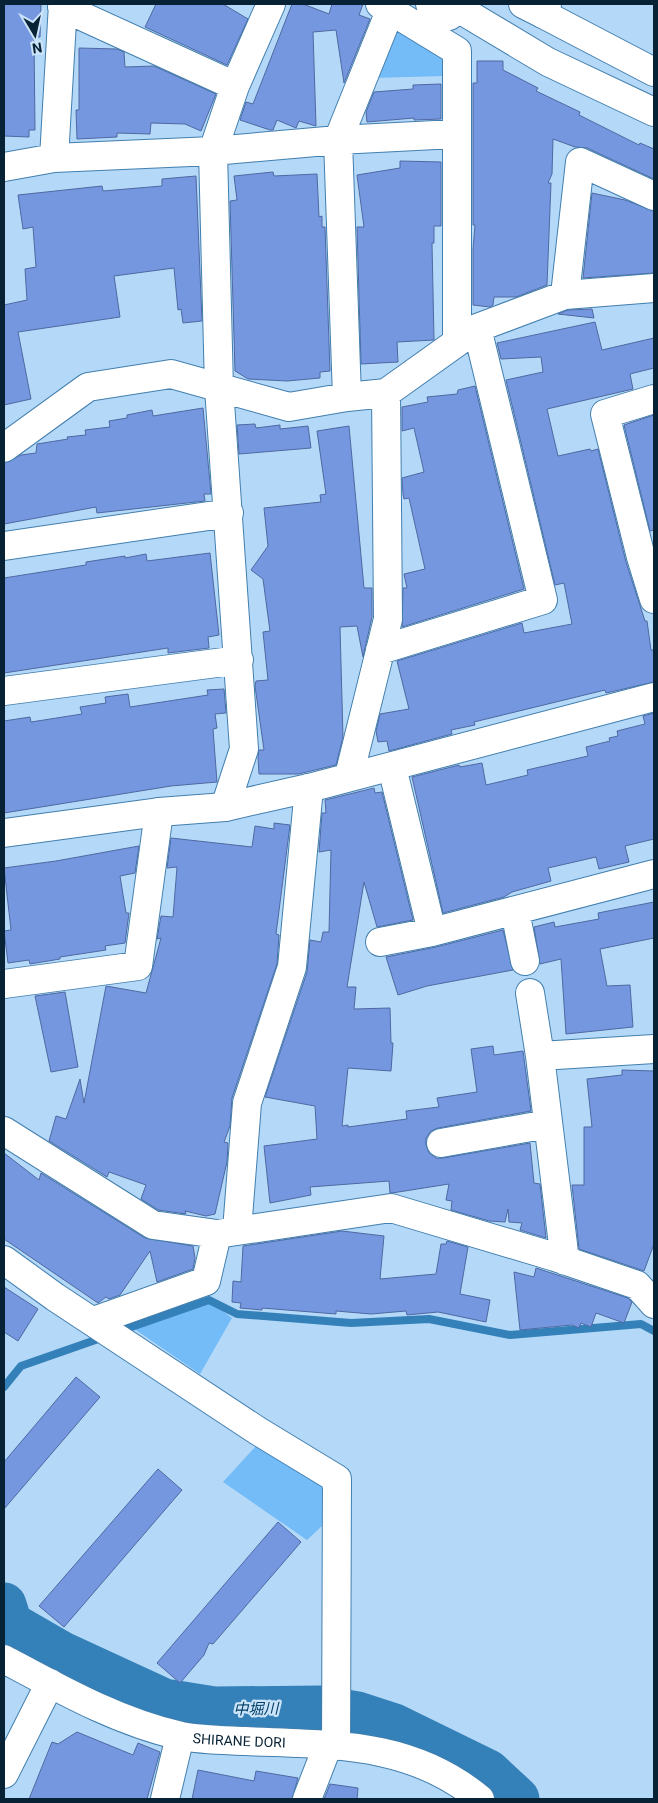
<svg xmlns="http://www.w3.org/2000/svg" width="658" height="1803" viewBox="0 0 658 1803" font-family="Roboto,'Noto Sans JP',sans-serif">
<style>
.green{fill:#73bcf7}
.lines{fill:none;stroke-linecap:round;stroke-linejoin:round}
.stream{stroke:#3480b8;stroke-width:8}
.river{stroke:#3480b8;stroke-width:45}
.building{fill:#7597df;stroke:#4e69a2}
.street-casing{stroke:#427fae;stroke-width:30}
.secondary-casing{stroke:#427fae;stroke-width:30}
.street{stroke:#fff;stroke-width:28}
.secondary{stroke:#fff;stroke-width:28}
.labels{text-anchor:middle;stroke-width:4.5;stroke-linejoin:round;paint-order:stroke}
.street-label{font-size:14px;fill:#082235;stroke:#cce4f9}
.water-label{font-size:15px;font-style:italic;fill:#013e65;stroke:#cce4f9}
</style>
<rect width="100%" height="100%" fill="#b4d8f8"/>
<path class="green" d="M393 29 446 55 444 76 372 78Z
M212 1303 232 1318 200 1374 133 1328Z
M257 1445 322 1484 323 1525 307 1540 223 1482Z"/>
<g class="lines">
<path class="stream" d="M120 1331 209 1300 237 1314 351 1323 429 1319 510 1335 641 1324 654 1331
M4 1387 21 1366 104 1337"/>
<path class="river" d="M4 1605 10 1624 62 1654 164 1701 214 1709 322 1708 357 1714 394 1726 488 1772 517 1799"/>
</g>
<path class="building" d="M4 4H41L40 37H34L35 130H29V137L4 136Z
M156 4H223L248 19 227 65 145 27Z
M292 4H303L329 14 332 4H363L359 15 370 19 344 83 336 30 313 32 316 126 299 121 296 128 277 120 273 130H270L240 120 246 102 253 104Z
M79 48 117 49 124 52 125 67 154 66 216 94 201 131 185 124 151 123 150 134 117 133V137L77 139 76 110H79Z
M477 61H503V70L538 88 536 91 580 112 579 115 639 145 640 143 654 149V179L587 148 575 147 553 139 552 174 548 183H551L547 285 516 297H494L493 305 490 307 473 305V249L475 225H473V83H477Z
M441 84V119L414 120V118L367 122 366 112 374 92 413 89V85Z
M400 161 441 162V226H434V243H432L434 340 397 342 398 362 361 364 357 227H364L357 175 400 168Z
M273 172 274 176 317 174 319 217 322 216V227H325L330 371 320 372V378L287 381 248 379 235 371 230 201 237 200 234 176Z
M196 176 202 321 183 323 181 309 178 310 174 268 114 276 120 317 18 332 31 399 4 405V305L27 300 25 269 36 267 33 227 23 229 18 195 102 186 103 191 162 186V179Z
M592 193 625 200 654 211V273L583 278Z
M592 309 594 318 558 314 568 310Z
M595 322 602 350 654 338V368L630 374 633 389 547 409 558 456 590 449 591 451 598 449 626 562 645 621H647L651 650H654V682L606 693 605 690 474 722 475 725 451 730 452 734 389 751 387 741 378 742 376 731 380 714 409 709 397 661 522 623 524 633 572 624 564 583 555 585 506 380 543 372 541 357 501 359 497 343Z
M475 386 524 589 402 627 403 588H407L404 574 425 569 409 498 404 499 403 494 402 478 424 472 414 428 402 431V407L428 402 427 397 457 394 458 390Z
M203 408 211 494H204L205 501 97 513 96 507 4 524V463L21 455 36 453 37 444 68 439 67 437 86 435 85 430 110 427 109 421 127 418V415L152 410 153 416Z
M654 415V530L650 531 624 425Z
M255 424 256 428 280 425V429L308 426 311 448 239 454 237 425Z
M349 426 364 588H372V617L363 657 357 626 340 627 343 737 336 765 298 774H259L258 757 259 750H264L255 686 256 681 268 680 263 632 270 631 263 579 251 570 268 546 264 508 321 502 320 495 326 494 317 431Z
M210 553 219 635 208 637 209 648 168 653V648L4 673V578L86 565V562L125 556V558L146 554 147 561Z
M224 689 226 713 215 714 217 728 213 729 217 782 171 786 4 813V721L30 717 31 722 82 714 80 707 106 703 105 697 128 694 130 707 208 695 207 690Z
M654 713V839L625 846 629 862 599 869 596 857 548 868 551 881 512 892 504 897 443 913 412 777 459 765 460 767 482 763 486 785 528 775 527 770 588 756 586 747 610 741 609 738 618 736 617 731 645 724 643 716Z
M374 788 375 793 382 792 413 920 377 927 364 882 347 987H356L354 1009 390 1008 391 1043H393L391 1071 348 1068 342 1126 348 1125V1127L407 1119 406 1111 439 1107 437 1098 477 1092 471 1049 493 1046 494 1055 523 1051 531 1111 438 1128 431 1131 426 1138V1145L429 1153 436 1158H443L530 1143 534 1183 540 1184 546 1238 520 1230 522 1223 509 1222 508 1209 505 1222 489 1221 451 1210 452 1201 446 1200 449 1184 392 1193H390L389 1181 310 1187 311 1195 270 1203 264 1146 317 1139 315 1106 265 1097 307 972 310 940 321 942 323 932H329L331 850 319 852 322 813H326L325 800Z
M274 823 290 825 276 934 279 935 277 964 232 1098 230 1126 224 1142 228 1143 227 1162 215 1214 206 1216 185 1211 186 1214 158 1210 141 1199 146 1185 109 1172 107 1177 49 1141 56 1116 66 1119 80 1079 84 1103 106 986 146 993 161 938 157 939 161 916 173 917 177 867 167 868 171 838 252 847 255 826 274 829Z
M139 846 135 873 120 876 126 913H129L125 943 105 946 106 950 60 957V959L30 964 29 960 8 963 4 931 11 930 4 868 56 861Z
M654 902V938L600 949 607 986 630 985 633 1027 566 1034 561 959 540 964 534 927 554 922 555 927 599 919 598 913Z
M503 930 513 970 427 986 398 995 386 957 436 947Z
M65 992 78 1067 51 1072 35 996Z
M622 1070 654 1071V1244L644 1271 579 1249 572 1185H584V1127H592L587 1079 622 1075Z
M4 1153 39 1180 41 1173 145 1238 193 1246 195 1258 193 1269 157 1282 150 1251 120 1295 109 1299 106 1297 98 1303 4 1239Z
M342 1231 384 1236 380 1279 436 1274 441 1244H446L447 1241 468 1247 460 1294 490 1300 486 1322 438 1312 407 1315 406 1311 371 1314 336 1311V1314L262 1308V1310L240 1308 241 1303 232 1302 233 1281 241 1282 243 1246Z
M536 1268 628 1298 632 1302 624 1323 596 1313 591 1327 581 1323 579 1328 572 1325 520 1330 514 1272 534 1277Z
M4 1287 38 1309 18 1341 4 1332Z
M76 1377 100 1397 4 1509V1462Z
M158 1469 182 1490 64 1627 39 1606Z
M278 1522 301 1542 213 1644 209 1643 204 1655 180 1683 157 1663Z
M77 1732 133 1755 138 1743 160 1752 147 1799H29L52 1742 58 1744Z
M198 1770 254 1781 256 1771 298 1778 292 1799H192Z
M330 1784 358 1788 357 1799H324Z"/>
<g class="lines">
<g class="street-casing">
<path id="street" d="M380 4 457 51V342
M430 4 449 16 456 7 548 62 654 112
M523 4 543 14
M62 7 235 86
M54 158 63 4
M4 167 54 158 213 151 338 140 455 134
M565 295 580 162 654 196
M347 397 338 140 390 11
M654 399 605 414 641 557 654 599
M4 448 88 387 171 374 289 407 347 397 386 393 477 328 565 295 654 288
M4 546 229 513
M380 650 543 600 477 328
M4 691 239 660
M392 767 432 932
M349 776 388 619 386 393
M225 807 244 749 219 388 213 151 235 86 271 4
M515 911 525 961
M380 942 432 932 654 874
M4 984 138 966 159 812
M530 993 540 1056 565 1261
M540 1056 654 1049
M4 1131 153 1225 217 1234 391 1208 555 1257 637 1285 654 1304
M441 1143 548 1124
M237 1230 247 1103 292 967 309 788
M4 1260 55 1297 258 1431 337 1479 336 1746
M94 1321 206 1281 217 1234
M165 1799 180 1736
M307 1799 328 1745"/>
</g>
<g class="secondary-casing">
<g id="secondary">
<path d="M547 4 543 14 654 72"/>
<path d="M4 833 159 812 225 807 309 788 654 697"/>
<path id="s1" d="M4 1659C60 1689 118 1722 181 1736 202 1740 224 1740 245 1741 331 1745 410 1741 480 1799"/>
<path d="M4 1774 50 1683"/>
</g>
</g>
<use href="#street" class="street"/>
<use href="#secondary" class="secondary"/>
</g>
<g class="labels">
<g class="street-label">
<text dy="5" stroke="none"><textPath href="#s1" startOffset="252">SHIRANE DORI</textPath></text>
</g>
<g class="water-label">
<text transform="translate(256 1709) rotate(-1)" y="5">中堀川</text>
</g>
</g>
<rect width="658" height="1803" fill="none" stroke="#082235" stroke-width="10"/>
<g transform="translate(35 35) rotate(171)" stroke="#cce4f9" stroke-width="4" paint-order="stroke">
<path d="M0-4L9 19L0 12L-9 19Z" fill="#082235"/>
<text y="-8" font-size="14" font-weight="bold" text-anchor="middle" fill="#082235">N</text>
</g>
</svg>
